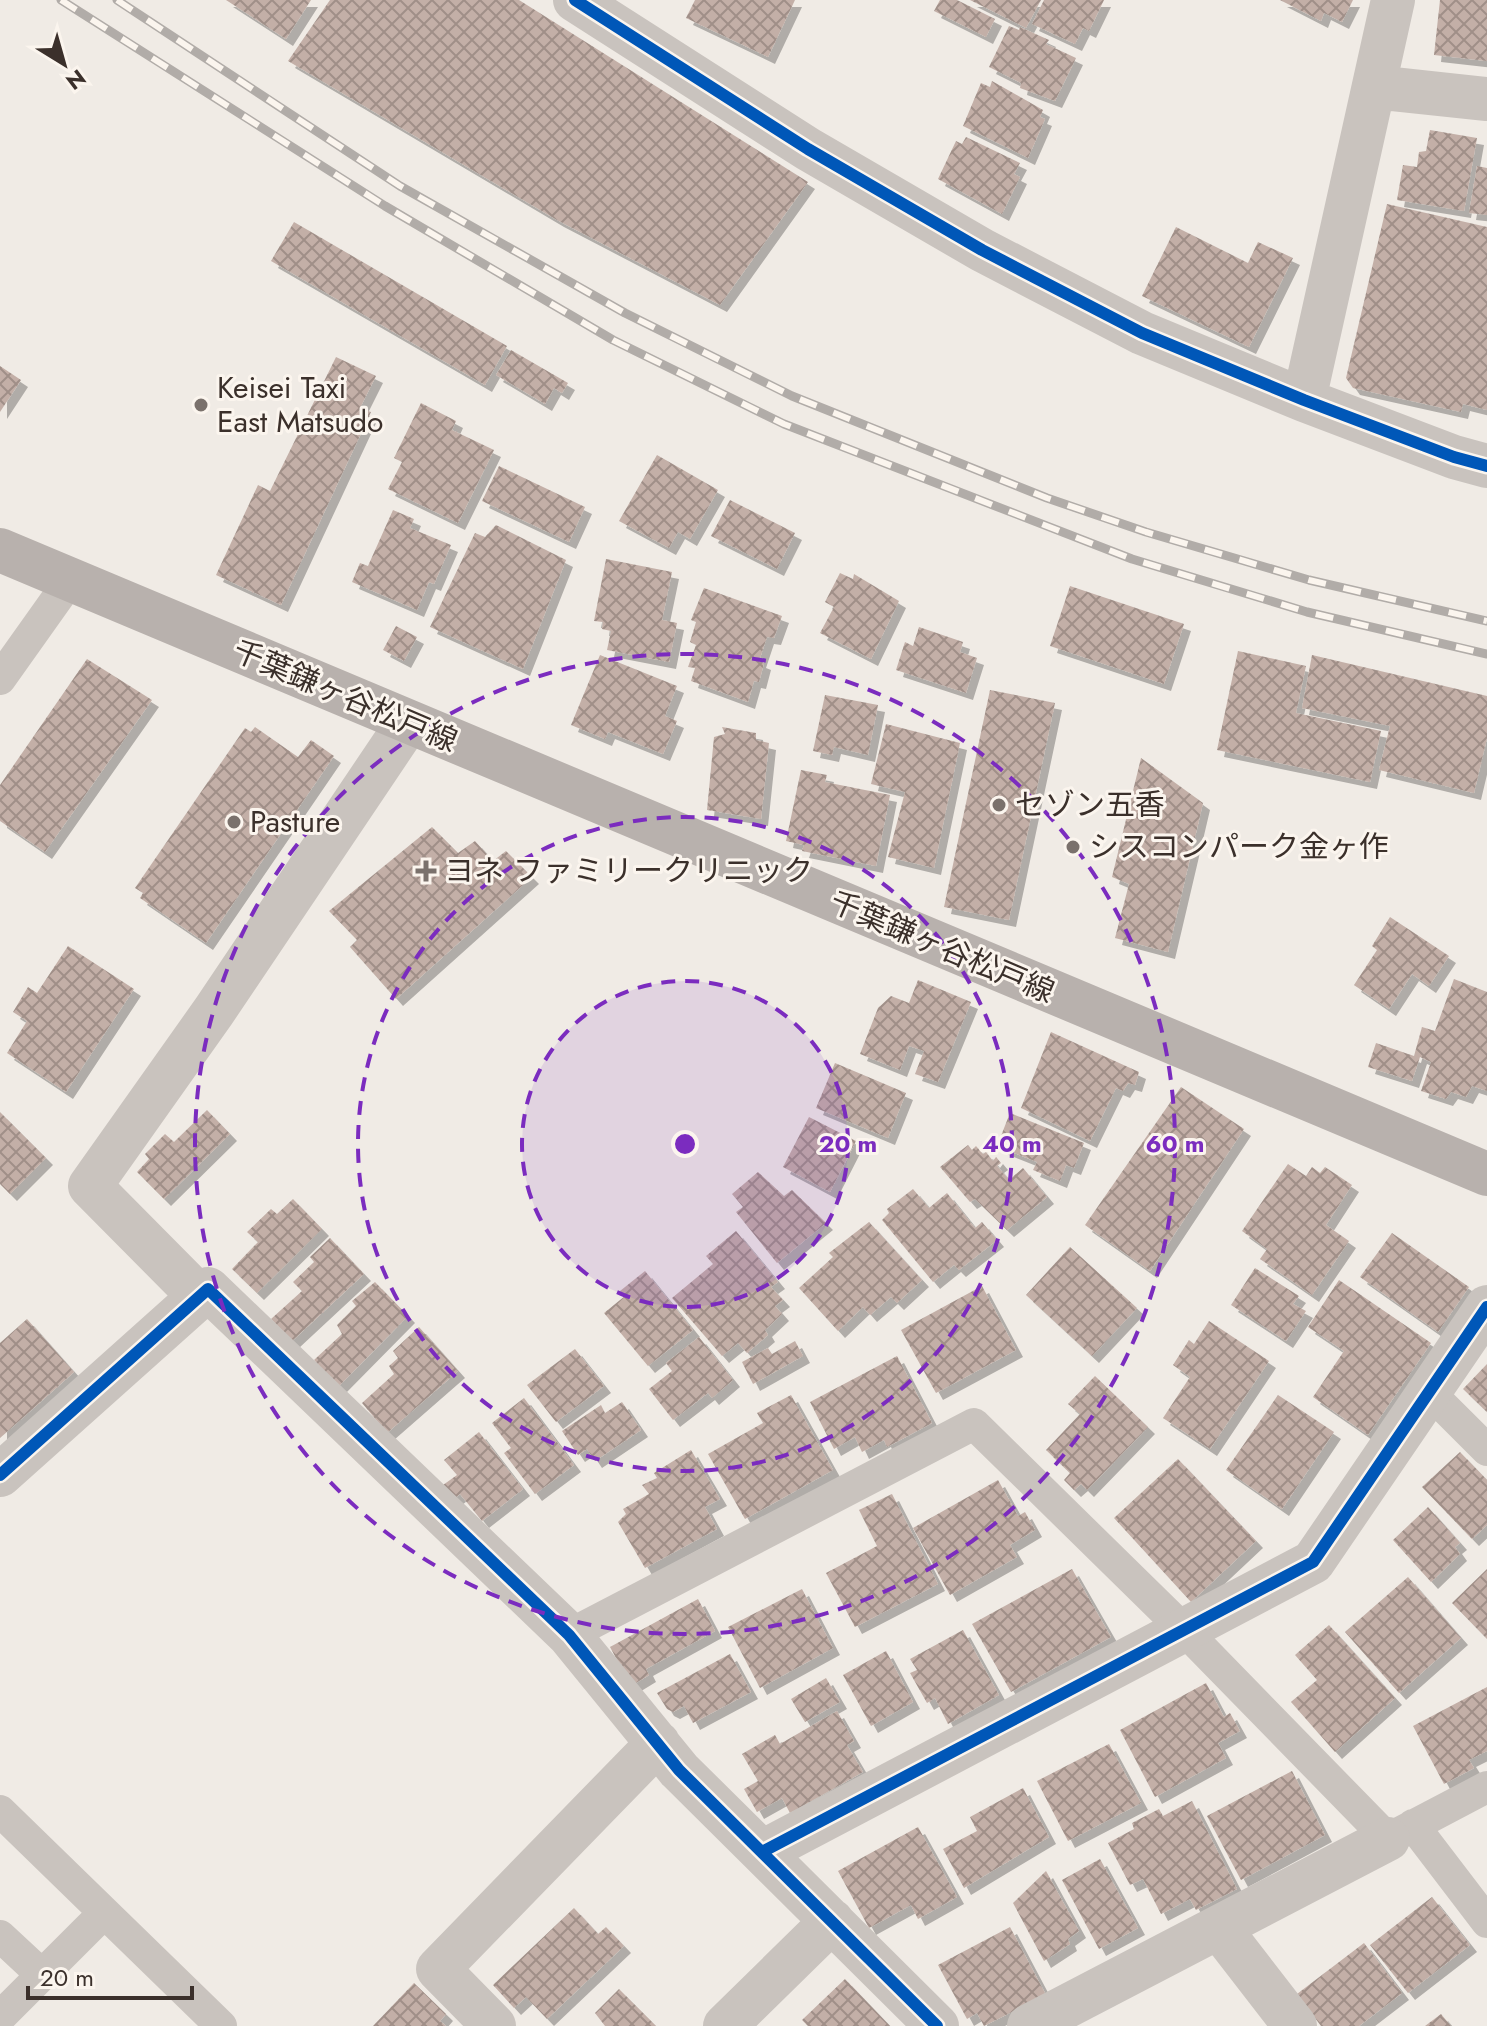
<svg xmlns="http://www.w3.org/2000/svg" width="1487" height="2026" viewBox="0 0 1487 2026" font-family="Jost,'Noto Sans JP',sans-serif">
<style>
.building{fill:url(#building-cross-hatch);filter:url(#shadow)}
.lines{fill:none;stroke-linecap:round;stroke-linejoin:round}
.lane{stroke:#c9c3be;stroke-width:32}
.street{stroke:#c9c3be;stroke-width:44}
.primary{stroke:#b8b1ad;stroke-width:44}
.rail-casing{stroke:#b1aca8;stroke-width:9}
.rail{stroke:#fbf5ee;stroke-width:6;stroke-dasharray:18;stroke-linecap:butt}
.cycleway-casing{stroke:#fbf5ee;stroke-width:17}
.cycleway{stroke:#0057b8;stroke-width:12}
.ring{fill:none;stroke:#7b2cbf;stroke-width:4;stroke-dasharray:14 10}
.poi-dot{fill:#7a716c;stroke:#fbf5ee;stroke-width:3}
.labels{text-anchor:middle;stroke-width:6;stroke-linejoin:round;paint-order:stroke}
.poi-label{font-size:30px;fill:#3b302b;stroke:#fbf5ee;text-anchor:start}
.street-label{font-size:30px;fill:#3b302b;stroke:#fbf5ee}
.centre{fill:#7b2cbf;stroke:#fbf5ee;stroke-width:4}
.ring-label{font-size:24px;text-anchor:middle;font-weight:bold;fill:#7b2cbf;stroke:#fbf5ee;stroke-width:6;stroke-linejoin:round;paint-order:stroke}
</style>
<defs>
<pattern id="building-cross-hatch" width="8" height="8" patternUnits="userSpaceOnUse" patternTransform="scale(2)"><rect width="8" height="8" fill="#c3afa7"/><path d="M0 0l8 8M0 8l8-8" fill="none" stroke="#a08f88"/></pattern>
<filter id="shadow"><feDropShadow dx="7" dy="7" stdDeviation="0" flood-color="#0004"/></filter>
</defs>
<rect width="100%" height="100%" fill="#f0ebe5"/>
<path class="building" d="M226 0H311L286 39Z
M330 0H519L808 182 720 305 557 220 288 61Z
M695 0H795L768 57 686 18Z
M940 0H957L995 19 986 37 934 11Z
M970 0H1041L1026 28Z
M1044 0H1104L1089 31 1083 28 1075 44 1032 24Z
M1280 0H1353L1342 22 1324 13 1321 21Z
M1440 0H1487V61L1434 55Z
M1009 26 1019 30 1020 27 1049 40 1046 44 1076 58 1055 101 1020 88 1021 83 989 67Z
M992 81 1043 110 1040 117 1045 119 1028 158 963 126 981 83 990 87Z
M1430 130 1477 138 1464 211 1397 200 1403 165 1417 167 1419 152 1426 151Z
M966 137 1020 163 1014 174 1020 177 1002 214 938 179 956 141 962 144Z
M1477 166 1487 168V215L1469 213Z
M1387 204 1487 227V410L1463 404 1461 412 1353 388 1346 378Z
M294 222 507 346 485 385 271 261Z
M1176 227 1248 263 1258 242 1293 258 1249 347 1142 296Z
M511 350 568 383 562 393 554 388 545 404 496 375Z
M336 357 376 376 360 408 371 412 281 605 216 575 258 485 270 491Z
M0 366 21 380 0 412Z
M421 403 456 421 452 430 494 450 458 523 388 489 402 462 394 458Z
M657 455 718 490 690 539 678 532 669 548 619 521Z
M499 466 585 507 569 542 482 501Z
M730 500 795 533 777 569 711 536Z
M393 510 414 519 410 528 451 545 434 584 429 582 417 610 352 582 360 563 368 566Z
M496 525 566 560 523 669 430 627 475 533 485 537Z
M606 559 672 572 662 620 677 623 669 662 607 650 611 631 602 629 603 622 594 621Z
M840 573 853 579 854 574 899 601 871 659 820 633 834 607 825 602Z
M1070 586 1184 624 1164 684 1050 646Z
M704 588 782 616 774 638 767 637 759 661 764 663 759 682 754 681 748 702 691 681 695 668 688 667 696 645 690 642 696 622 691 620Z
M396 626 417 637 404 661 383 650Z
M919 627 963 642 960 652 977 658 966 693 896 670 905 642 913 646Z
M1238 651 1306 666 1296 713 1381 731 1370 782 1217 750Z
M600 655 677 686 665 716 677 721 663 754 608 732 605 739 571 725Z
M1312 655 1487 696V738L1474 793 1379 770 1390 726 1302 708Z
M87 659 152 700 45 852 0 821V785Z
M990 690 1055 703 1009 920 944 907Z
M825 695 878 705 868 755 834 747 832 755 813 751Z
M886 724 960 743 934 868 888 857 905 792 871 784Z
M255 727 298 757 311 740 334 756 206 943 140 898 143 893 135 888 245 728 251 732Z
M722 727 756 733V740L769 743 761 819 707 810 714 737 725 734Z
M1141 758 1203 803 1168 952 1115 938 1129 884 1112 877Z
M801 770 827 775 825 782 890 795 876 866 802 851 804 845 786 841Z
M432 827 458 853 475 841 493 861 506 851 532 877 396 999 350 947 357 940 329 911Z
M1390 917 1449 956 1429 986 1412 974 1389 1009 1354 985 1377 950 1372 946Z
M68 946 134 989 66 1092 7 1053 27 1021 13 1012 28 987 37 993Z
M1454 979 1487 992V1091L1472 1086 1466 1097 1451 1092 1446 1099 1421 1091 1431 1062 1420 1057 1412 1081 1368 1067 1376 1043 1414 1056 1422 1027 1435 1031Z
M918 980 971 1002 938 1082 915 1074 924 1051 909 1046 900 1070 860 1054 878 1008 891 996 909 1003Z
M1051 1032 1139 1072 1135 1085 1128 1083 1123 1091 1116 1088 1090 1141 1021 1108Z
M835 1063 906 1093 888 1138 816 1108Z
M1181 1087 1244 1129 1150 1271 1085 1225Z
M207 1110 230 1134 164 1199 137 1172 149 1159 145 1154 165 1134 174 1142Z
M0 1112 46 1158 10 1194 0 1184Z
M1010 1113 1084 1143 1074 1168 1066 1165 1060 1181 1033 1170 1037 1162 997 1146Z
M809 1117 856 1141 830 1192 783 1167Z
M968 1145 972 1150 976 1146 983 1154 986 1152 993 1161 996 1157 1001 1163 997 1166 1009 1180 1023 1168 1047 1197 1007 1230 975 1199 970 1202 940 1167Z
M1288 1164 1306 1176 1312 1167 1320 1173 1325 1167 1352 1185 1326 1225 1349 1241 1312 1295 1260 1259 1267 1249 1242 1231Z
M758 1172 784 1196 792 1190 826 1223 777 1263 736 1212 743 1207 732 1194Z
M913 1189 929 1208 947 1193 975 1228 982 1222 997 1240 959 1270 954 1265 933 1282 882 1220 889 1213 887 1209Z
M293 1199 322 1229 257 1293 232 1269 258 1242 247 1232 271 1209 277 1214Z
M869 1222 922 1280 897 1303 891 1297 870 1315 863 1307 838 1331 799 1288 833 1257 829 1253Z
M736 1231 778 1282 771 1287 783 1300 775 1306 782 1314 765 1330 768 1335 747 1353 738 1343 722 1356 672 1298 713 1264 706 1256Z
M1392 1233 1469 1287 1438 1332 1360 1277Z
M330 1238 364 1274 292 1341 271 1319 302 1291 293 1282 314 1262 310 1257Z
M1070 1247 1137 1308 1092 1356 1026 1295Z
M1255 1268 1299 1296 1293 1304 1306 1311 1286 1341 1231 1305Z
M645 1271 693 1330 648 1366 604 1313 625 1296 620 1291Z
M1339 1280 1431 1343 1368 1435 1313 1397 1344 1351 1308 1327Z
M375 1282 408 1316 338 1387 314 1360 342 1334 337 1325 356 1306 352 1301Z
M982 1286 1016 1350 936 1393 901 1330Z
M27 1319 74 1372 0 1438V1343Z
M1209 1321 1269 1361 1210 1449 1163 1418 1190 1377 1173 1365 1189 1340 1194 1344Z
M419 1327 458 1371 387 1433 362 1403 394 1374 389 1366 398 1358 393 1351Z
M699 1337 733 1380 712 1398 708 1393 673 1420 649 1389 672 1371 666 1363Z
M795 1341 803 1356 753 1384 742 1362 768 1348 772 1354Z
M575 1349 604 1386 556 1422 527 1385Z
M897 1356 932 1423 887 1447 884 1440 862 1452 855 1437 834 1449 810 1402Z
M1487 1364V1412L1463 1389Z
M1095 1376 1148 1427 1087 1490 1081 1484 1074 1490 1064 1480 1070 1473 1046 1450 1080 1414 1068 1404Z
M791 1395 833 1470 745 1519 708 1454 763 1423 757 1413Z
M1278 1395 1334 1432 1282 1509 1226 1470Z
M524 1398 574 1465 535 1494 504 1453 511 1448 492 1423Z
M622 1402 641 1430 595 1461 587 1449 578 1455 562 1431 601 1405 605 1413Z
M479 1432 523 1489 482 1521 460 1494 454 1499 443 1485 457 1475 444 1460Z
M691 1450 720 1499 705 1507 717 1529 645 1568 618 1522 626 1514 623 1509 649 1494 642 1485 657 1478 654 1473Z
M1460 1452 1487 1480V1525L1472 1539 1422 1487Z
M1178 1459 1256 1541 1191 1602 1114 1518Z
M998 1480 1018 1516 1025 1512 1035 1530 1010 1545 1017 1557 950 1595 913 1528Z
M892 1494 938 1584 855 1627 826 1573 877 1546 859 1510Z
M1428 1507 1460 1543 1455 1547 1460 1554 1431 1582 1393 1540Z
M1072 1569 1111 1637 1011 1692 972 1624Z
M1487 1569V1639L1452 1603Z
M1408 1577 1461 1638 1399 1693 1345 1632Z
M802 1589 833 1648 760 1688 728 1627Z
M698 1599 715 1631 646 1669 649 1675 631 1686 610 1647Z
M1329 1625 1395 1698 1335 1752 1291 1702 1317 1680 1295 1655Z
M963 1630 999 1695 948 1724 935 1698 927 1703 910 1673 917 1670 910 1659Z
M886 1651 913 1702 871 1726 843 1675Z
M730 1654 751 1692 693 1723 684 1706 673 1712 667 1709 657 1693Z
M826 1678 840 1702 805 1722 791 1699Z
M1206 1683 1224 1717 1230 1713 1240 1731 1218 1743 1226 1758 1155 1797 1120 1730Z
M1487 1687V1751L1469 1760 1474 1768 1444 1784 1413 1726Z
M837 1711 854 1741 847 1745 863 1772 790 1813 782 1798 757 1812 744 1789 758 1781 742 1754 775 1735 780 1744Z
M1109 1744 1141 1803 1068 1841 1037 1781Z
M1292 1771 1325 1835 1241 1880 1207 1816Z
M1023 1788 1049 1837 964 1888 943 1849 977 1831 970 1817Z
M1192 1801 1237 1889 1196 1910 1190 1899 1161 1914 1143 1879 1130 1885 1108 1843 1134 1829 1132 1823 1159 1809 1163 1816Z
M918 1827 957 1897 918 1919 911 1905 869 1928 838 1871Z
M1100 1859 1138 1928 1099 1949 1062 1880Z
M1046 1871 1079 1931 1068 1939 1070 1944 1044 1961 1013 1903Z
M1432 1897 1470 1945 1408 1993 1370 1945Z
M574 1908 598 1934 606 1927 624 1946 547 2019 526 1997 514 2008 493 1985Z
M1010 1927 1046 1995 984 2026 977 2013 967 2019 938 1965Z
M1364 1943 1402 1993 1359 2026H1321L1297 1994Z
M845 1979 890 2026H808L802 2020Z
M414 1983 446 2014 440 2021 446 2026H373Z
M619 1989 656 2026H605L595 2013Z
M1441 2014 1451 2026H1425Z"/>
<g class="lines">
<path class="lane" d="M0 679 71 579
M1429 1392 1487 1450
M569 1635 974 1424 1185 1631 1388 1839 1487 1787
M0 1811 221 2026
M1413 1825 1487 1922
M0 1936 42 1975
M0 2017 104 1913"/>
<path class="street" d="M575 0 808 149 982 250 1142 333 1304 400 1454 457 1487 466
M1374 87 1487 99
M1304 400 1393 0
M200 1297 90 1186 214 1011 407 724
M0 1475 208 1289 569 1635 679 1770 937 2026
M762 1852 1313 1562 1487 1307
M1220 1929 1295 2026
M494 2026 438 1969 658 1743
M725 2026 832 1921
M1029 2026 1388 1839"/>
<path class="primary" d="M0 550 1487 1174"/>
<g class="rail-casing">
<path id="rail" d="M61 0 385 206 613 340 784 424 1132 559 1307 612 1487 654
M117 0 400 186 625 313 792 396 1047 498 1146 532 1309 580 1487 621"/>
</g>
<use href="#rail" class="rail"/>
<g class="cycleway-casing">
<path id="cycleway" d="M575 0 808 149 982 250 1142 333 1304 400 1454 457 1487 466
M0 1475 208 1289 569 1635 679 1770 937 2026
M762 1852 1313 1562 1487 1307"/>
</g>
<use href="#cycleway" class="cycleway"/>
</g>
<circle cx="685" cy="1144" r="163" fill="#7b2cbf" fill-opacity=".12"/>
<g class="ring">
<circle cx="685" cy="1144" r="163"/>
<circle cx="685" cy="1144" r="327"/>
<circle cx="685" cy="1144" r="490"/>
</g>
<g class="poi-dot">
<circle cx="201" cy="405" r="8"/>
<circle cx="999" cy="805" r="8"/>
<circle cx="234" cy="822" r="8"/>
<circle cx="1073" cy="847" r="8"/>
<path d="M422 859h8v8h8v8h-8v8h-8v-8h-8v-8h8z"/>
</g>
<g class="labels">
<g class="poi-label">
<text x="217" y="398">Keisei Taxi<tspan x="217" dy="34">East Matsudo</tspan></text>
<text x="1015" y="815">セゾン五香</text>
<text x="250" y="832">Pasture</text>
<text x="1089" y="857">シスコンパーク金ヶ作</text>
<text x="444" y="881">ヨネ ファミリークリニック</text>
</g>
<g class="street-label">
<text transform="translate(345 696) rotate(23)" y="10">千葉鎌ヶ谷松戸線</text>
<text transform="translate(942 947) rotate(23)" y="10">千葉鎌ヶ谷松戸線</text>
</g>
</g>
<circle cx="685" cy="1144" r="12" class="centre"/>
<g class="ring-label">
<text x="848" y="1152">20 m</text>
<text x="1012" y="1152">40 m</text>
<text x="1175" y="1152">60 m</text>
</g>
<g transform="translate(64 64) rotate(143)" stroke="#fbf5ee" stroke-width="6" paint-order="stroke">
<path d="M0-6L14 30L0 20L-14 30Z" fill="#3b302b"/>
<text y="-12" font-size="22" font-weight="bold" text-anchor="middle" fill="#3b302b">N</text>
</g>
<path d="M28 1986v12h164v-12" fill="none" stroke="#3b302b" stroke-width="4"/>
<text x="40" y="1986" font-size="24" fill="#3b302b" stroke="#fbf5ee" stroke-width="6" paint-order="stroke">20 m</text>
</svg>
